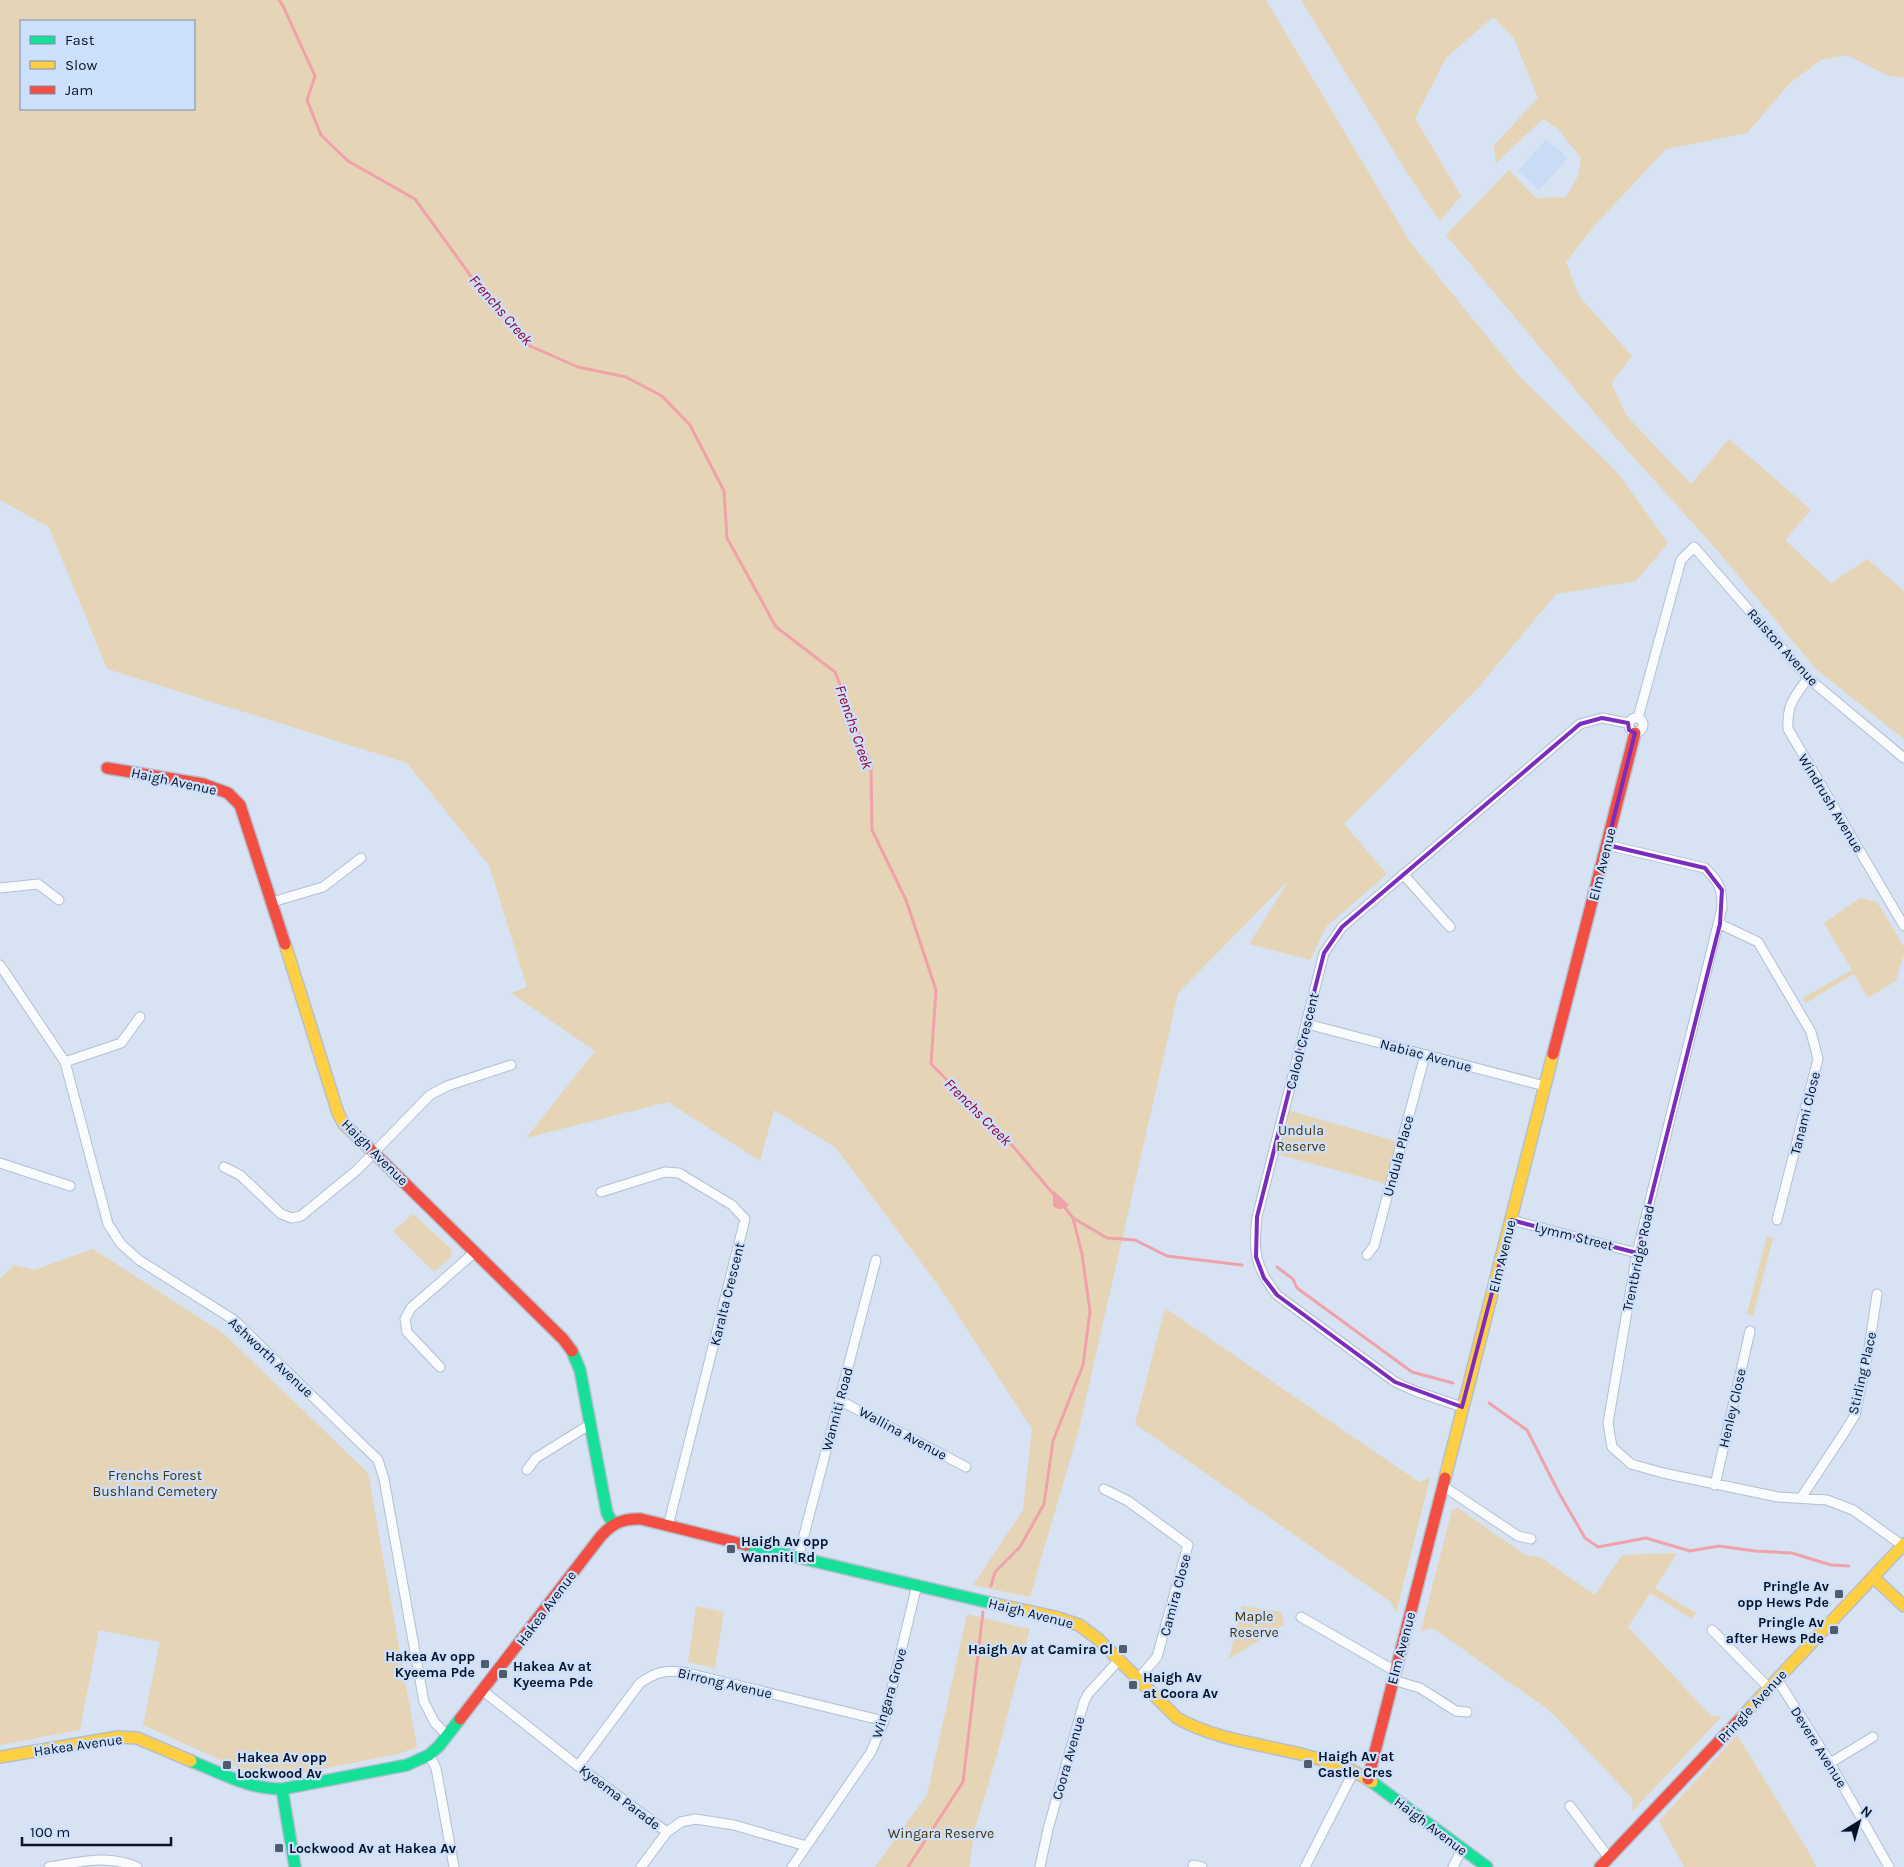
<svg xmlns="http://www.w3.org/2000/svg" width="1904" height="1867" viewBox="0 0 1904 1867" font-family="Karla,sans-serif">
<style>
.built{fill:#cadbf5}
.green{fill:#e6d4b6;fill-rule:evenodd}
.water{fill:#f0a2aa}
.lines{fill:none;stroke-linecap:round;stroke-linejoin:round}
.stream{stroke:#f0a2aa;stroke-width:3}
.street-casing{stroke:#b4bfd0;stroke-width:11}
.fast-casing{stroke:#b4bfd0;stroke-width:14}
.slow-casing{stroke:#b4bfd0;stroke-width:14}
.jam-casing{stroke:#b4bfd0;stroke-width:14}
.street{stroke:#f9fbfd;stroke-width:9}
.fast{stroke:#16e098;stroke-width:11}
.slow{stroke:#ffcf43;stroke-width:11}
.jam{stroke:#f24e42;stroke-width:11}
.marked{fill:none;stroke:#7b2cbf;stroke-width:4;stroke-linejoin:round}
.poi-dot{fill:#505b6c;stroke:#cce0fe;stroke-width:2}
.labels{text-anchor:middle;stroke-width:4.5;stroke-linejoin:round;paint-order:stroke}
.street-label{font-size:14px;fill:#071223;stroke:#cce0fe}
.park-label{font-size:14px;fill:#4a3303;stroke:#cce0fe}
.poi-label{font-size:14px;font-weight:bold;fill:#071223;stroke:#cce0fe;text-anchor:start}
.water-label{font-size:15px;font-style:italic;fill:#950026;stroke:#cce0fe}
</style>
<rect width="100%" height="100%" fill="#d7e2f3"/>
<path class="built" d="M1546 139 1568 158 1539 190 1518 171Z"/>
<path class="green" d="M0 0H1266L1410 242 1521 378 1617 472 1668 543 1636 581 1556 594 1477 689 1344 824 1387 874 1326 927 1310 960 1249 944 1289 880 1178 993 1079 1429 1030 1597 973 1585 1023 1510 1032 1429 940 1288 836 1148 774 1110 760 1161 668 1102 526 1138 595 1051 511 993 527 987 489 865 407 763 107 669 49 527 0 500ZM21 21H194V109H21Z
M1301 0H1904V78L1889 76 1847 55 1821 60 1790 83 1747 133 1666 149 1595 225 1566 262 1579 296 1632 356 1611 383 1626 415 1691 484 1729 439 1811 510 1785 540 1831 583 1867 559 1904 591V739L1816 669 1716 549 1609 430 1446 235 1509 170 1536 198 1566 197 1578 176 1581 158 1558 129 1543 119 1496 163 1494 145 1538 98 1514 38 1493 17 1446 58 1415 118 1461 196 1440 221 1409 176Z
M1860 898 1877 902 1904 947V953L1896 981 1868 998 1854 974 1806 1003 1803 998 1852 970 1824 923Z
M1284 1109 1402 1143 1391 1185 1273 1153Z
M413 1214 452 1250 450 1258 434 1272 393 1231Z
M1767 1236 1773 1238 1753 1316 1747 1314Z
M93 1249 223 1333 368 1473 417 1747 399 1754 265 1780 143 1725 160 1642 99 1630 80 1730 0 1745V1279L14 1265 34 1270Z
M1165 1308 1419 1482 1430 1478 1396 1613 1391 1602 1135 1424Z
M1458 1508 1525 1555 1540 1557 1595 1595 1622 1555 1677 1553 1655 1588 1696 1613 1692 1619 1650 1593 1628 1627 1711 1716H1722L1632 1812 1633 1799 1550 1711 1433 1628 1421 1631 1452 1510Z
M696 1606 724 1612 715 1668 688 1662Z
M1242 1606 1282 1612 1284 1625 1229 1659Z
M967 1614 1030 1629 997 1755 975 1828 969 1867H875L927 1795Z
M1737 1735 1810 1854 1816 1867H1684L1659 1821Z"/>
<path class="water" d="M1053 1190 1069 1205C1063 1209 1059 1211 1053 1206Z"/>
<g class="lines">
<path class="stream" d="M279 0 283 6 315 76 307 100 321 135 348 161 415 199 481 290 530 346 578 367 626 377 662 396 690 425 724 491 727 538 776 627 835 672 871 765 872 830 906 900 936 990 931 1064 1011 1144 1055 1196
M1073 1218 1107 1238 1135 1240 1167 1256 1242 1265
M1277 1267 1293 1279 1297 1288 1412 1372 1453 1383
M1489 1403 1527 1430 1559 1493 1585 1538 1598 1547 1646 1538 1690 1551 1719 1546 1755 1551 1792 1553 1831 1565 1849 1566
M991 1586 995 1572 1020 1547 1044 1504 1053 1441 1083 1365 1090 1311 1082 1254 1073 1218 1062 1204
M908 1867 963 1782 983 1612"/>
<g class="street-casing">
<path id="street" d="M1808 678C1794 698 1787 703 1788 729L1904 926
M1629 725a7 7 0 1 1 14 0a7 7 0 1 1-14 0Z
M1638 718 1681 560 1694 547 1808 678 1904 758
M1607 845 1705 868C1720 883 1722 888 1722 908L1637 1253 1608 1423 1612 1447 1631 1464 1663 1473 1778 1497 1827 1500 1853 1510 1902 1545
M1403 874 1450 927
M0 888 38 884 59 900
M272 902 323 887 361 858
M1720 924 1758 942 1811 1032 1818 1059 1777 1220
M0 965 65 1062 108 1224 121 1244 139 1260 234 1320 378 1460 384 1479 424 1702 435 1723 448 1736
M1307 1024 1545 1086
M65 1062 121 1043 140 1017
M0 1163 70 1186
M224 1167 240 1175 281 1214 292 1218 301 1216 357 1170 430 1095 447 1086 511 1065
M601 1192 665 1172 679 1173 732 1205 745 1219 668 1526
M1511 1220 1637 1253
M1367 1255 1374 1246 1425 1055
M440 1367 407 1332 405 1319 411 1308 475 1252
M839 1400 966 1467
M1462 1407 1415 1391 1395 1382 1277 1295C1255 1267 1253 1251 1257 1217L1324 953 1342 927 1580 724 1602 718 1628 723
M527 1470 536 1458 589 1425
M1715 1485 1750 1331
M1443 1486 1518 1536 1531 1539
M1104 1489 1128 1501 1188 1545 1157 1657 1138 1679
M1801 1498 1844 1433 1855 1415 1869 1348 1877 1294
M798 1558 876 1260
M1301 1617 1395 1671
M1712 1630 1769 1688
M1777 1679 1830 1763 1889 1867
M1393 1680 1420 1688 1456 1711 1467 1712
M483 1691 578 1766 667 1832 681 1822 695 1819 734 1825 806 1846
M429 1755 436 1768 454 1867
M1830 1763 1873 1737
M578 1766 640 1683C656 1672 664 1670 683 1672L884 1721
M1570 1806 1609 1858
M1193 1865 1202 1867
M49 1867C79 1862 108 1854 137 1867
M641 1867 667 1832
M792 1867 871 1752 884 1721 917 1585
M1040 1867 1048 1829 1084 1702 1088 1694 1119 1660
M1305 1867 1354 1771
M1453 1867 1462 1849"/>
</g>
<g class="fast-casing">
<path id="fast" d="M572 1351 580 1370 607 1513 613 1524
M746 1545 995 1604
M191 1761C221 1773 249 1789 282 1789L407 1765 429 1755 439 1746 460 1719
M1372 1782 1487 1867
M282 1789 295 1867"/>
</g>
<g class="slow-casing">
<path id="slow" d="M285 944 338 1113 344 1124 370 1149
M1445 1478 1553 1054
M1873 1577 1904 1606
M995 1604 1055 1617 1079 1625 1098 1639 1177 1718C1223 1744 1279 1745 1329 1762 1344 1767 1359 1773 1372 1782
M1739 1720 1904 1544
M0 1757 118 1737 137 1738 191 1761"/>
</g>
<g class="jam-casing">
<path id="jam" d="M107 768 203 784 228 793 240 805 285 944
M1553 1054 1635 733
M370 1149 563 1339 572 1351
M460 1719 601 1536C613 1523 623 1518 641 1519L746 1545
M1368 1779 1445 1478
M1600 1867 1739 1720"/>
</g>
<use href="#street" class="street"/>
<use href="#fast" class="fast"/>
<use href="#slow" class="slow"/>
<use href="#jam" class="jam"/>
</g>
<path class="marked" d="M1602 718 1628 723 1629 730 1635 733 1607 845 1705 868 1722 890 1720 924 1637 1253 1511 1220 1462 1407 1395 1382 1277 1295 1264 1278 1256 1257 1257 1217 1324 953 1342 927 1580 724Z"/>
<g class="poi-dot">
<rect x="726" y="1544" width="10" height="10" rx="2.5"/>
<rect x="1834" y="1589" width="10" height="10" rx="2.5"/>
<rect x="1829" y="1625" width="10" height="10" rx="2.5"/>
<rect x="1118" y="1644" width="10" height="10" rx="2.5"/>
<rect x="480" y="1659" width="10" height="10" rx="2.5"/>
<rect x="498" y="1669" width="10" height="10" rx="2.5"/>
<rect x="1128" y="1680" width="10" height="10" rx="2.5"/>
<rect x="1303" y="1759" width="10" height="10" rx="2.5"/>
<rect x="222" y="1760" width="10" height="10" rx="2.5"/>
<rect x="274" y="1843" width="10" height="10" rx="2.5"/>
</g>
<g class="labels">
<g class="street-label">
<text transform="translate(1783 647) rotate(48)" y="5">Ralston Avenue</text>
<text transform="translate(174 781) rotate(12)" y="5">Haigh Avenue</text>
<text transform="translate(1831 803) rotate(59)" y="5">Windrush Avenue</text>
<text transform="translate(1602 864) rotate(-76)" y="5">Elm Avenue</text>
<text transform="translate(1302 1041) rotate(-76)" y="5">Calool Crescent</text>
<text transform="translate(1426 1055) rotate(15)" y="5">Nabiac Avenue</text>
<text transform="translate(1805 1113) rotate(-76)" y="5">Tanami Close</text>
<text transform="translate(375 1152) rotate(45)" y="5">Haigh Avenue</text>
<text transform="translate(1398 1156) rotate(-75)" y="5">Undula Place</text>
<text transform="translate(1574 1236) rotate(14)" y="5">Lymm Street</text>
<text transform="translate(1502 1256) rotate(-76)" y="5">Elm Avenue</text>
<text transform="translate(1638 1258) rotate(-78)" y="5">Trentbridge Road</text>
<text transform="translate(727 1294) rotate(-76)" y="5">Karalta Crescent</text>
<text transform="translate(271 1357) rotate(43)" y="5">Ashworth Avenue</text>
<text transform="translate(1862 1373) rotate(-77)" y="5">Stirling Place</text>
<text transform="translate(1732 1408) rotate(-77)" y="5">Henley Close</text>
<text transform="translate(837 1409) rotate(-75)" y="5">Wanniti Road</text>
<text transform="translate(903 1433) rotate(28)" y="5">Wallina Avenue</text>
<text transform="translate(1175 1595) rotate(-75)" y="5">Camira Close</text>
<text transform="translate(546 1608) rotate(-53)" y="5">Hakea Avenue</text>
<text transform="translate(1031 1613) rotate(14)" y="5">Haigh Avenue</text>
<text transform="translate(1401 1648) rotate(-75)" y="5">Elm Avenue</text>
<text transform="translate(725 1683) rotate(13)" y="5">Birrong Avenue</text>
<text transform="translate(889 1693) rotate(-74)" y="5">Wingara Grove</text>
<text transform="translate(1752 1706) rotate(-47)" y="5">Pringle Avenue</text>
<text transform="translate(78 1745) rotate(-8)" y="5">Hakea Avenue</text>
<text transform="translate(1819 1747) rotate(58)" y="5">Devere Avenue</text>
<text transform="translate(1068 1758) rotate(-74)" y="5">Coora Avenue</text>
<text transform="translate(620 1797) rotate(37)" y="5">Kyeema Parade</text>
<text transform="translate(1431 1826) rotate(37)" y="5">Haigh Avenue</text>
</g>
<g class="park-label">
<text x="1301" y="1135">Undula<tspan x="1301" dy="16">Reserve</tspan></text>
<text x="155" y="1480">Frenchs Forest<tspan x="155" dy="16">Bushland Cemetery</tspan></text>
<text x="1254" y="1621">Maple<tspan x="1254" dy="16">Reserve</tspan></text>
<text x="941" y="1838">Wingara Reserve</text>
</g>
<g class="poi-label">
<text x="741" y="1546">Haigh Av opp<tspan x="741" dy="16">Wanniti Rd</tspan></text>
<text x="1829" y="1591" text-anchor="end">Pringle Av<tspan x="1829" dy="16">opp Hews Pde</tspan></text>
<text x="1824" y="1627" text-anchor="end">Pringle Av<tspan x="1824" dy="16">after Hews Pde</tspan></text>
<text x="1113" y="1654" text-anchor="end">Haigh Av at Camira Cl</text>
<text x="475" y="1661" text-anchor="end">Hakea Av opp<tspan x="475" dy="16">Kyeema Pde</tspan></text>
<text x="513" y="1671">Hakea Av at<tspan x="513" dy="16">Kyeema Pde</tspan></text>
<text x="1143" y="1682">Haigh Av<tspan x="1143" dy="16">at Coora Av</tspan></text>
<text x="1318" y="1761">Haigh Av at<tspan x="1318" dy="16">Castle Cres</tspan></text>
<text x="237" y="1762">Hakea Av opp<tspan x="237" dy="16">Lockwood Av</tspan></text>
<text x="289" y="1853">Lockwood Av at Hakea Av</text>
</g>
<g class="water-label">
<text transform="translate(501 310) rotate(49)" y="5">Frenchs Creek</text>
<text transform="translate(854 727) rotate(71)" y="5">Frenchs Creek</text>
<text transform="translate(978 1112) rotate(45)" y="5">Frenchs Creek</text>
</g>
</g>
<rect x="20" y="20" width="175" height="90" fill="#cce0fe" stroke="#7d8ea6"/>
<rect x="30" y="36" width="25" height="8" fill="#16e098" stroke="#7d8ea6"/>
<text x="65" y="45" font-size="15" fill="#071223">Fast</text>
<rect x="30" y="61" width="25" height="8" fill="#ffcf43" stroke="#7d8ea6"/>
<text x="65" y="70" font-size="15" fill="#071223">Slow</text>
<rect x="30" y="86" width="25" height="8" fill="#f24e42" stroke="#7d8ea6"/>
<text x="65" y="95" font-size="15" fill="#071223">Jam</text>
<g transform="translate(1859 1822) rotate(37)" stroke="#cce0fe" stroke-width="4" paint-order="stroke">
<path d="M0-4L9 19L0 12L-9 19Z" fill="#071223"/>
<text y="-8" font-size="14" font-weight="bold" text-anchor="middle" fill="#071223">N</text>
</g>
<path d="M22 1837v8h149v-8" fill="none" stroke="#071223" stroke-width="2.5"/>
<text x="30" y="1837" font-size="15" fill="#071223" stroke="#cce0fe" stroke-width="4" paint-order="stroke">100 m</text>
</svg>
